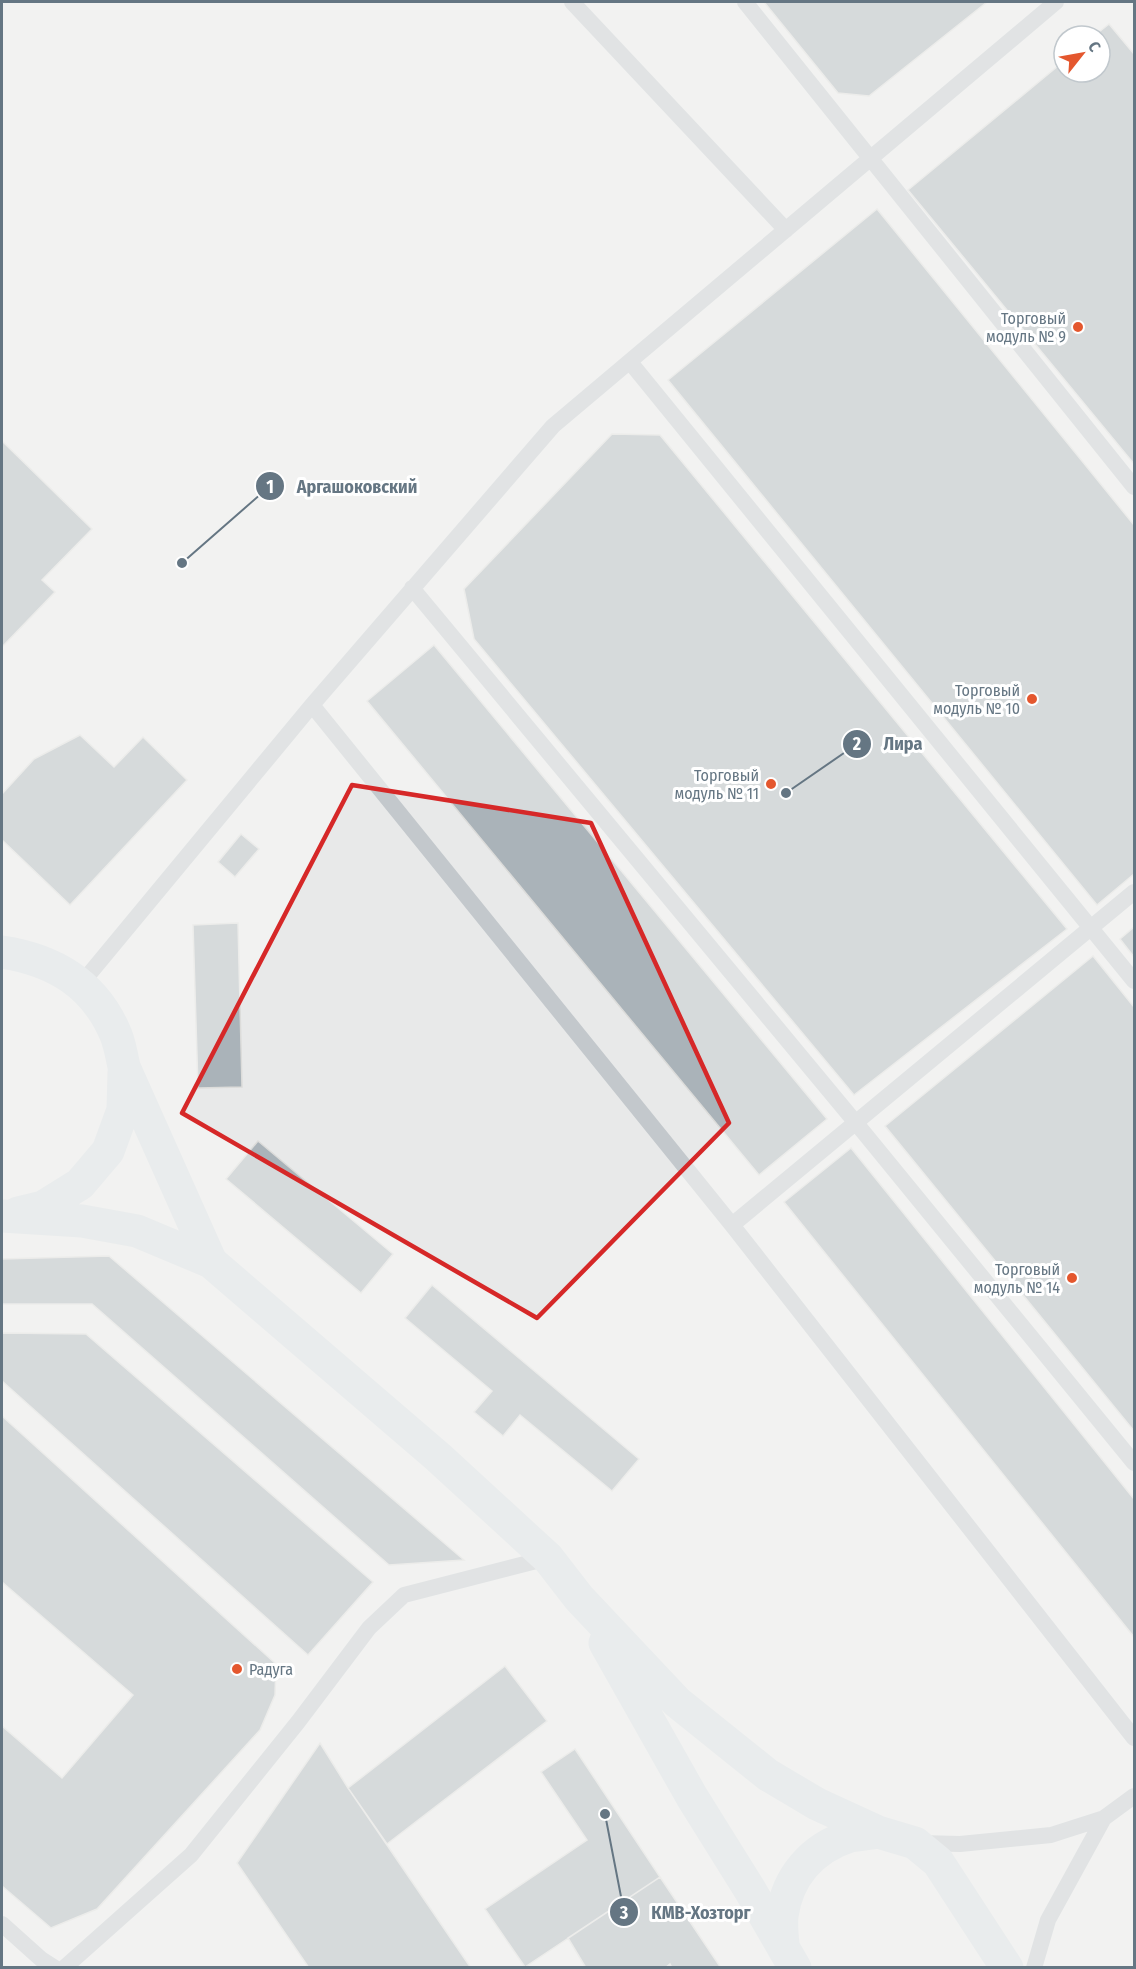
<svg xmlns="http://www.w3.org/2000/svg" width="1136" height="1969" viewBox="0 0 1136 1969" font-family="'Fira Sans Condensed',sans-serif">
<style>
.built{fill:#e8e9e9;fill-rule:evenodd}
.building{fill:#aab3b9;stroke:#dcdcda;stroke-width:1.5}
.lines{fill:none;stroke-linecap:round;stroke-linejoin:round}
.service{stroke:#c3c8cc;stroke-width:16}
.primary{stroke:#d6dbdf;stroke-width:33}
.marked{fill:none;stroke:#d62828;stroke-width:4.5;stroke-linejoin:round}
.poi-dot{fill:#e4572e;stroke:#fff;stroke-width:2}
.labels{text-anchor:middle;stroke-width:6;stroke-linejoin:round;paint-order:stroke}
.poi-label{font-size:16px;fill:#657683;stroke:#fff;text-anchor:end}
.leader{fill:none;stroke:#657683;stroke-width:2}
.callout-dot{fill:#657683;stroke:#fff;stroke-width:2}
.mark-label{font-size:18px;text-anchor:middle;font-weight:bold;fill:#fff}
.callout-label{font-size:18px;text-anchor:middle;font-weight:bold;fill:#657683;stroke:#fff;stroke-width:6;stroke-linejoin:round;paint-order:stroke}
</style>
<rect width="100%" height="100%" fill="#fafaf8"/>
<path class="built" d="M2 2H1134V1967L2 1968ZM1064 36H1100V72H1064Z"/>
<path class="building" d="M764 2H987L869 96 838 93Z
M1109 24 1134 54V464L908 190 1064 61V72H1100V36H1094Z
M877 209 1134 525V874L1097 905 668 380Z
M612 434 660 435 1067 929 854 1095 474 639 464 589Z
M2 441 92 529 42 580 55 592 2 647Z
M434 645 827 1119 759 1175 367 701Z
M80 735 114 767 143 737 187 780 70 905 2 840V794L34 759Z
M241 834 259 849 235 877 218 862Z
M238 923 242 1087 198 1088 193 925Z
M1134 927V957L1120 939Z
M1093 956 1134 1007V1431L885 1126Z
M258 1141 393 1254 361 1293 226 1179Z
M851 1148 1134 1499V1637L784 1202Z
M109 1256 464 1560 389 1565 92 1304H2V1259Z
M432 1285 639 1459 612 1491 520 1415 503 1436 474 1412 492 1391 405 1318Z
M2 1333 86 1334 373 1582 308 1655 2 1381Z
M2 1416 276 1664 275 1695 260 1730 97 1909 51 1928 2 1886V1726L62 1778 133 1695 2 1582Z
M505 1666 547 1721 387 1844 348 1788Z
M320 1743 348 1788 471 1968H309L237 1863Z
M575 1749 660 1877 525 1967 485 1909 587 1840 541 1772Z
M660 1877 721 1968H672L670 1964 665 1968H586L568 1938Z"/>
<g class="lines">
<path class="service" d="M572 2 786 230
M745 2 1134 487
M630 362 1134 981
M412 588 856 1123 1134 1463
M312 705 732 1225 1134 1738
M81 984 312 705 553 426 1056 2
M732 1225 1134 892
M919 1843 960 1844 1051 1835 1104 1818 1134 1796
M2 1924 41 1959 55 1968
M64 1968 191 1855 298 1722 369 1628 404 1595 548 1558
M1034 1968 1048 1920 1104 1818"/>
<path class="primary" d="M2 952C55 960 95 984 116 1035 120 1045 122 1057 124 1067L211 1262
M18 1213 43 1207 80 1184 108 1151 123 1110 124 1072
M2 1216 82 1221 137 1231 211 1262 438 1457 548 1558 579 1598 677 1702 768 1775 817 1804 878 1832 915 1843 938 1862 1007 1968
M605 1643 692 1797 750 1890 795 1968
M783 1944C782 1935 781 1925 782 1916 787 1877 812 1848 850 1836 859 1834 869 1834 878 1832"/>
</g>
<path d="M0 0H1136V1969H0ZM352 785 591 823 729 1123 537 1318 182 1113Z" fill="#fafaf8" fill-opacity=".55" fill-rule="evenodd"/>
<path class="marked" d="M352 785 591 823 729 1123 537 1318 182 1113Z"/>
<g class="poi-dot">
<circle cx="1078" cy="327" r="6"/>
<circle cx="1032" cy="699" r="6"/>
<circle cx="771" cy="784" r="6"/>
<circle cx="1072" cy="1278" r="6"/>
<circle cx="237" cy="1669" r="6"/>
</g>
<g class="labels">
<g class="poi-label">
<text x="1066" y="324">Торговый<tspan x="1066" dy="18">модуль № 9</tspan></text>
<text x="1020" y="696">Торговый<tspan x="1020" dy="18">модуль № 10</tspan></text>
<text x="759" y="781">Торговый<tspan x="759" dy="18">модуль № 11</tspan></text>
<text x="1060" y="1275">Торговый<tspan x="1060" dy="18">модуль № 14</tspan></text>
<text x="249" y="1675" text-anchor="start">Радуга</text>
</g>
</g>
<path class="leader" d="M182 563L270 486M786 793L857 744M605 1814L624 1912"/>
<g class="callout-dot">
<circle cx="182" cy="563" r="6"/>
<circle cx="786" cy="793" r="6"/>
<circle cx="605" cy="1814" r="6"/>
<circle cx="270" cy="486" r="15"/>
<circle cx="857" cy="744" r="15"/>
<circle cx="624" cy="1912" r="15"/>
</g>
<g class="mark-label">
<text x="270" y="493">1</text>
<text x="857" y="750">2</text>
<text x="624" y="1919">3</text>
</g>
<g class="callout-label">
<text x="357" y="493">Аргашоковский</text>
<text x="903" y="750">Лира</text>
<text x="701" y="1919">КМВ-Хозторг</text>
</g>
<rect width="1136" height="1969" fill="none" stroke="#657683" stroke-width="6"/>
<g transform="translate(1082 54) rotate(59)"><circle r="28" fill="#ffffff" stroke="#c1c8cd" stroke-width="1.5"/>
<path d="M0-4.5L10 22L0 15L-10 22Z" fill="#e4572e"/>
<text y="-9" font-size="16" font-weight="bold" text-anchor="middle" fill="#657683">С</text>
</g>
</svg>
